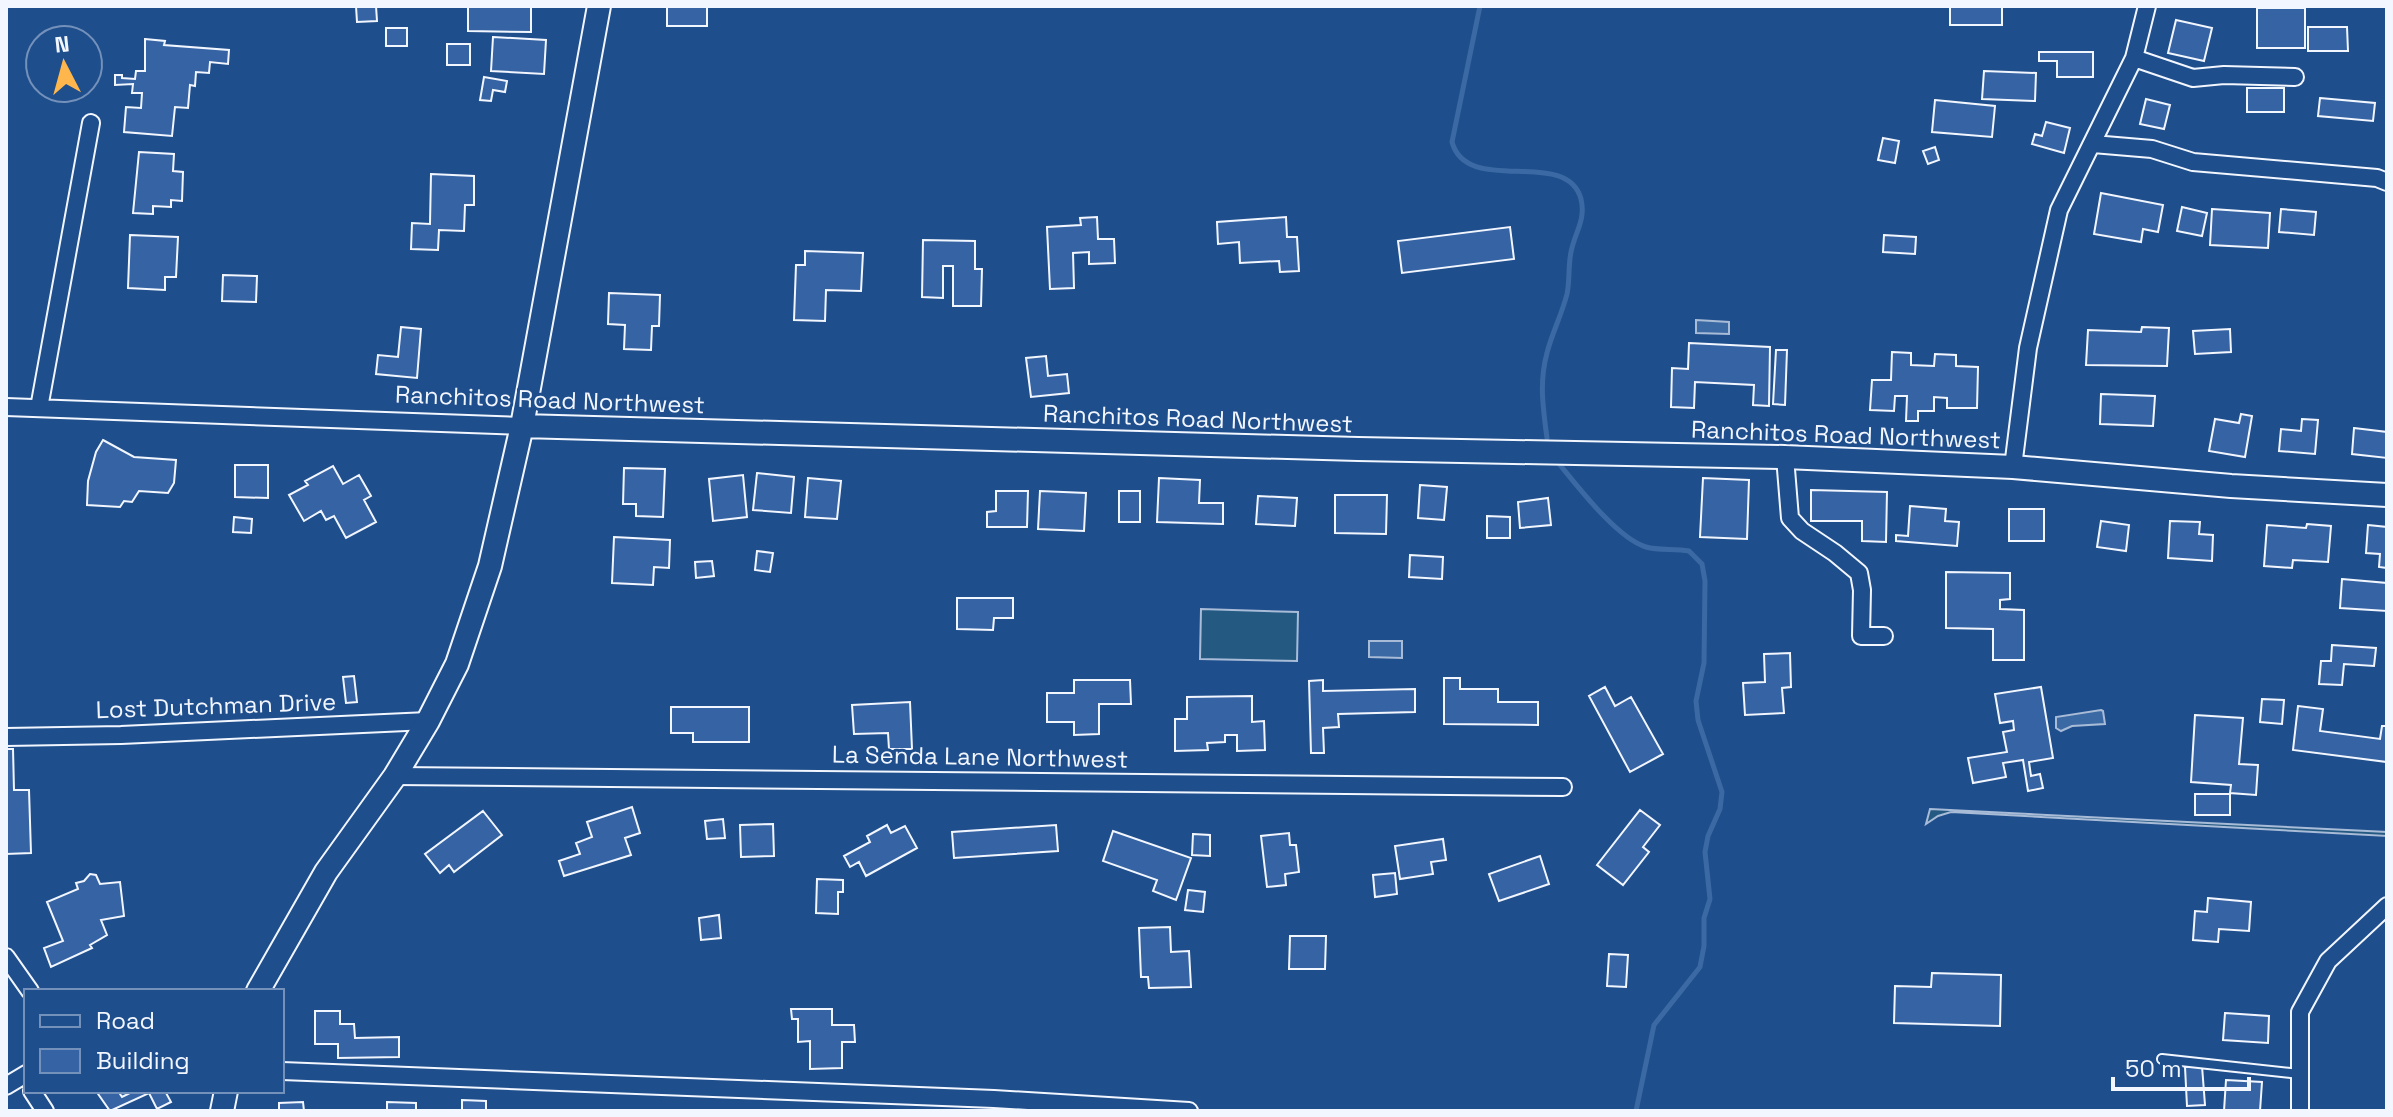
<svg xmlns="http://www.w3.org/2000/svg" width="2393" height="1117" viewBox="0 0 2393 1117" font-family="'Space Grotesk',sans-serif">
<style>
.green{fill:#245a82;stroke:#a8bbd7;stroke-width:2}
.water{fill:#3b69a3;stroke:#a8bbd7;stroke-width:2}
.lines{fill:none;stroke-linecap:round;stroke-linejoin:round}
.stream{stroke:#3b69a3;stroke-width:5}
.building{fill:#3563a3;stroke:#f2f6ff;stroke-width:2}
.lane-casing{stroke:#f2f6ff;stroke-width:12}
.street-casing{stroke:#f2f6ff;stroke-width:20}
.secondary-casing{stroke:#f2f6ff;stroke-width:26}
.lane{stroke:#1f4e8c;stroke-width:8}
.street{stroke:#1f4e8c;stroke-width:16}
.secondary{stroke:#1f4e8c;stroke-width:22}
.labels{text-anchor:middle;stroke-width:6;stroke-linejoin:round;paint-order:stroke}
.street-label{font-size:24px;fill:#f2f6ff;stroke:#1f4e8c}
</style>
<rect width="100%" height="100%" fill="#1f4e8c"/>
<path class="green" d="M1201 609 1298 612 1297 661 1200 659Z
M1930 809 2387 832V836L1951 812 1938 816 1926 824Z"/>
<path class="water" d="M1696 320 1729 322V334L1696 333Z
M1369 641H1402V658L1369 657Z
M2101 710 2103 711 2105 724 2072 726 2061 731 2056 728V717Z"/>
<g class="lines">
<path class="stream" d="M1480 6 1452 142C1467 197 1567 146 1581 199 1586 220 1575 232 1571 252 1568 266 1570 280 1567 294 1562 314 1552 333 1547 353 1539 382 1543 408 1547 438
M1560 465C1578 487 1618 539 1646 547 1659 551 1675 548 1689 551L1702 564 1705 581 1704 663 1696 701 1698 720 1722 792 1720 809 1708 836 1705 852 1710 899 1704 918V946L1700 967 1654 1025 1636 1111"/>
</g>
<path class="building" d="M356 6H376L377 21 357 22Z
M468 6 531 7V32L468 31Z
M667 6H707V26H667Z
M1950 6H2002V25H1950Z
M2257 8H2305V48H2257Z
M2176 20 2212 28 2204 61 2168 53Z
M2308 27H2347L2348 51H2308Z
M386 28H407V46H386Z
M493 37 546 40 544 74 491 71Z
M145 39 165 41 164 45 229 50 228 64 210 62 209 73 196 72 195 86 190 85 188 108 175 107 172 136 124 132 126 107 141 108 142 93H132L133 84 115 85V75H122V78L135 79 136 71H145Z
M447 44H470V65H447Z
M2039 52H2093V77H2057V61H2039Z
M1984 71 2036 73 2035 101 1982 99Z
M484 77 507 81 505 92 493 90 491 101 480 100Z
M2247 88H2284V112H2247Z
M2320 98 2375 103 2373 121 2318 116Z
M2146 99 2170 105 2164 129 2140 124Z
M1935 100 1995 106 1992 137 1932 132Z
M2046 122 2070 128 2064 153 2032 144 2035 134 2042 136Z
M1883 138 1899 141 1895 163 1878 160Z
M1935 147 1939 160 1928 164 1923 151Z
M139 152 174 154 173 171 183 172 182 201 171 200V207L153 206V214L133 213Z
M431 174 474 176V205H465L464 231 439 230 438 250 411 249 412 223 430 224Z
M2101 193 2163 205 2158 232 2143 229 2141 242 2094 234Z
M2182 207 2207 213 2202 236 2177 231Z
M2212 209 2270 213 2268 248 2210 245Z
M2281 209 2316 212 2314 235 2279 232Z
M1097 217 1098 239H1114L1115 263 1089 264V252L1073 253 1074 288 1050 289 1047 227 1081 225 1080 218Z
M1286 217 1287 237H1297L1299 271 1280 272 1279 261 1240 263 1239 242 1218 244 1217 222Z
M1510 227 1514 259 1402 273 1398 241Z
M130 235 178 237 176 277H165V290L128 288Z
M1884 235 1916 237 1915 254 1883 252Z
M923 240 975 241V269H982L981 306H953V266H943V298L922 297Z
M805 251 863 253 861 291 826 290 825 321 794 320 796 265H805Z
M223 275 257 276 256 302 222 301Z
M609 293 660 295 659 326H652L651 350 624 349 625 325 608 324Z
M401 327 421 329 417 378 376 374 378 355 398 357Z
M2142 327 2169 328 2167 366 2086 365 2088 330 2141 332Z
M2230 329 2231 352 2195 354 2193 331Z
M1689 343 1770 347 1769 406 1753 405 1754 385 1695 382 1694 408 1671 407 1672 368 1688 369Z
M1776 350H1787L1785 405 1773 404Z
M1892 352 1911 353V365L1934 366 1935 354 1956 355V366L1978 367 1977 408H1947V398L1934 397V411H1918V421H1906L1907 396H1895L1894 411 1870 410 1872 380H1891Z
M1046 356 1048 376 1067 374 1069 393 1031 397 1026 358Z
M2101 394 2155 396 2153 426 2100 424Z
M2241 414 2252 416 2245 457 2209 451 2215 419 2239 423Z
M2302 419 2318 420 2315 454 2279 451 2281 429 2301 431Z
M2354 428 2387 432V458L2352 454Z
M103 440 134 457 176 460 174 483 168 493 139 491 132 502 124 501 120 507 87 505 88 481 96 452Z
M235 465H268V498L235 497Z
M333 466 343 484 359 475 371 496 364 500 376 522 346 538 334 516 326 520 321 511 304 521 289 495 308 485 305 481Z
M624 468 665 469 663 517 636 516V504H623Z
M757 473 794 477 791 513 753 510Z
M743 475 747 517 713 521 709 479Z
M808 478 841 481 837 519 805 517Z
M1159 478 1200 480 1199 503H1223V524L1157 522Z
M1703 478 1749 480 1747 539 1700 537Z
M1420 485 1447 487 1444 520 1418 518Z
M1811 490 1887 492 1886 542 1862 541V521H1811Z
M996 491H1028L1027 527H987V512L996 511Z
M1040 491 1086 493 1084 531 1038 529Z
M1119 491H1140V522H1119Z
M1335 495H1387L1386 534 1335 533Z
M1258 496 1297 498 1295 526 1256 524Z
M1548 498 1551 525 1520 528 1518 502Z
M1910 506 1946 509 1945 521 1959 522 1957 546 1896 541V535L1908 536Z
M2009 509H2044V541H2009Z
M1487 516 1510 517V538H1487Z
M234 517 252 519 251 533 233 532Z
M2101 521 2129 525 2126 551 2097 547Z
M2170 521 2200 522 2199 534 2213 535 2212 561 2168 558Z
M2307 524 2331 526 2328 562 2293 560 2292 568 2264 566 2267 525 2306 528Z
M2368 525 2387 527V568L2379 567 2380 554 2366 553Z
M614 537 670 540 669 568 654 567 653 585 612 583Z
M757 551 773 553 770 572 755 570Z
M1410 555 1443 557 1442 579 1409 577Z
M712 561 714 576 696 578 695 562Z
M1946 572 2010 573V599L2000 600V609L2024 610V660H1993V629L1946 628Z
M2342 579 2387 583V611L2340 608Z
M957 598H1013V618H994L993 630 957 629Z
M2332 645 2376 648 2374 666 2344 664 2342 685 2319 684 2321 661H2331Z
M1790 653 1791 687 1782 688 1784 713 1745 715 1743 683 1765 682 1764 654Z
M354 676 357 702 346 703 343 677Z
M1444 678H1460V689H1498V702H1538V725L1444 724Z
M1074 680H1130L1131 704H1099V734L1074 735V722H1047V693H1074Z
M1323 680V691L1415 689V712L1338 714 1339 727 1323 728 1324 753H1311L1309 681Z
M1605 687 1615 706 1631 697 1663 754 1630 772 1589 696Z
M2041 687 2053 758 2029 762 2031 776 2040 774 2043 788 2028 791 2023 760 2003 763 2006 777 1973 783 1968 758 2007 752 2003 732 2014 730 2013 721 2000 723 1995 694Z
M1252 696V722L1264 721 1265 750 1237 751V735H1225V742L1207 743 1208 750 1175 751V719H1187V697Z
M2262 699 2284 700 2282 724 2260 722Z
M910 702 912 749H889L888 733 854 734 852 705Z
M2298 706 2323 709 2320 731 2380 739 2382 726H2387V762L2293 750Z
M671 707H749V742H693V733H671Z
M2195 715 2243 718 2239 764 2258 765 2256 795 2230 793 2231 785 2191 782Z
M6 749H13L14 790H29L31 853 6 854Z
M2195 794H2230V815H2195Z
M632 807 640 833 625 838 631 855 564 876 559 861 580 854 576 843 592 837 587 822Z
M1640 810 1660 825 1643 847 1649 852 1623 885 1597 865Z
M483 811 502 835 454 872 449 865 440 873 425 854Z
M723 819 725 838 707 839 705 821Z
M773 824 774 856 741 857 740 825Z
M887 825 891 833 905 826 917 848 866 876 859 862 850 867 844 856 870 842 867 836Z
M1056 825 1058 851 954 858 952 832Z
M1113 831 1191 858 1176 900 1153 891 1157 880 1103 861Z
M1289 833 1290 845H1296L1299 872 1285 874 1286 885 1267 887 1261 836Z
M1193 834 1210 835V856L1192 855Z
M1443 839 1446 860 1431 862 1433 874 1400 879 1395 846Z
M1540 856 1549 884 1499 901 1489 874Z
M1395 873 1397 894 1375 897 1373 875Z
M90 874 96 875 100 884 120 882 124 916 101 920 107 935 90 945 92 948 51 967 44 948 63 941 47 902 78 889 76 883 84 881Z
M817 879 843 880V892H838V914L816 913Z
M1188 890 1205 892 1203 912 1185 910Z
M2208 898 2251 902 2249 931 2219 929 2218 942 2193 940 2195 911 2207 912Z
M719 915 721 938 701 940 699 918Z
M1170 927 1171 952 1189 951 1191 987 1149 988 1148 977H1141L1139 928Z
M1290 936H1326L1325 969H1289Z
M1609 954 1628 955 1626 987 1607 986Z
M1932 973 2001 975 2000 1026 1894 1023 1895 986 1931 987Z
M791 1009H832V1025H854L855 1042H842V1068L810 1069V1041L798 1042V1019H792Z
M315 1011H340V1024H354L355 1038 399 1037V1057L338 1058V1044H315Z
M2225 1013 2269 1016 2268 1043 2223 1040Z
M2202 1066 2205 1105 2187 1106 2185 1067Z
M2226 1080 2262 1082 2260 1111H2224Z
M96 1091H118L122 1097 134 1091H165L171 1102 157 1109 149 1093 110 1111Z
M96 1091H165L171 1102 157 1109 149 1093 110 1111Z
M462 1100 486 1101V1111H462Z
M303 1102 304 1111H279V1103Z
M387 1102 416 1103V1111H387Z"/>
<g class="lines">
<g class="lane-casing">
<path id="lane" d="M2162 1059 2300 1074"/>
</g>
<g class="street-casing">
<path id="street" d="M2134 58 2193 78 2224 75 2295 77
M2093 144 2152 149 2193 162 2377 178 2387 182
M6 407 522 426
M39 408 91 123
M1785 457 1790 518 1802 531 1835 553 1859 573 1862 590 1861 636H1884
M2013 467 2028 348 2059 210 2134 58 2147 6
M6 737 121 735 428 721
M395 776 1563 787
M6 957 30 991
M282 1071 994 1099 1189 1111
M6 1086 26 1074
M32 1091 45 1111
M2300 1111V1012L2328 961 2387 906"/>
</g>
<g class="secondary-casing">
<path id="secondary" d="M522 426 1358 449 1785 457 2013 467 2231 486 2387 495
M258 991 326 872 395 776 428 721 457 664 490 566 522 426 599 6
M222 1111 226 1091"/>
</g>
<use href="#lane" class="lane"/>
<use href="#street" class="street"/>
<use href="#secondary" class="secondary"/>
</g>
<g class="labels">
<g class="street-label">
<text transform="translate(550 400) rotate(2)" y="8">Ranchitos Road Northwest</text>
<text transform="translate(1198 419) rotate(2)" y="8">Ranchitos Road Northwest</text>
<text transform="translate(1846 435) rotate(2)" y="8">Ranchitos Road Northwest</text>
<text transform="translate(216 706) rotate(-2)" y="8">Lost Dutchman Drive</text>
<text transform="translate(980 757) rotate(1)" y="8">La Senda Lane Northwest</text>
</g>
</g>
<rect width="2393" height="1117" fill="none" stroke="#f2f6ff" stroke-width="16"/>
<rect x="24" y="989" width="260" height="104" fill="#1f4e8c" stroke="#7391ba" stroke-width="2"/>
<rect x="40" y="1015" width="40" height="12" fill="#1f4e8c" stroke="#7391ba" stroke-width="2"/>
<text x="96" y="1029" font-size="24" fill="#f2f6ff">Road</text>
<rect x="40" y="1049" width="40" height="24" fill="#3563a3" stroke="#7391ba" stroke-width="2"/>
<text x="96" y="1069" font-size="24" fill="#f2f6ff">Building</text>
<g transform="translate(64 64) rotate(354)"><circle r="38" fill="#1f4e8c" stroke="#7391ba" stroke-width="2"/>
<path d="M0-6L14 30L0 20L-14 30Z" fill="#ffb74d"/>
<text y="-12" font-size="22" font-weight="bold" text-anchor="middle" fill="#f2f6ff">N</text>
</g>
<path d="M2113 1077v12h136v-12" fill="none" stroke="#f2f6ff" stroke-width="4"/>
<text x="2125" y="1077" font-size="24" fill="#f2f6ff" stroke="#1f4e8c" stroke-width="6" paint-order="stroke">50 m</text>
</svg>
